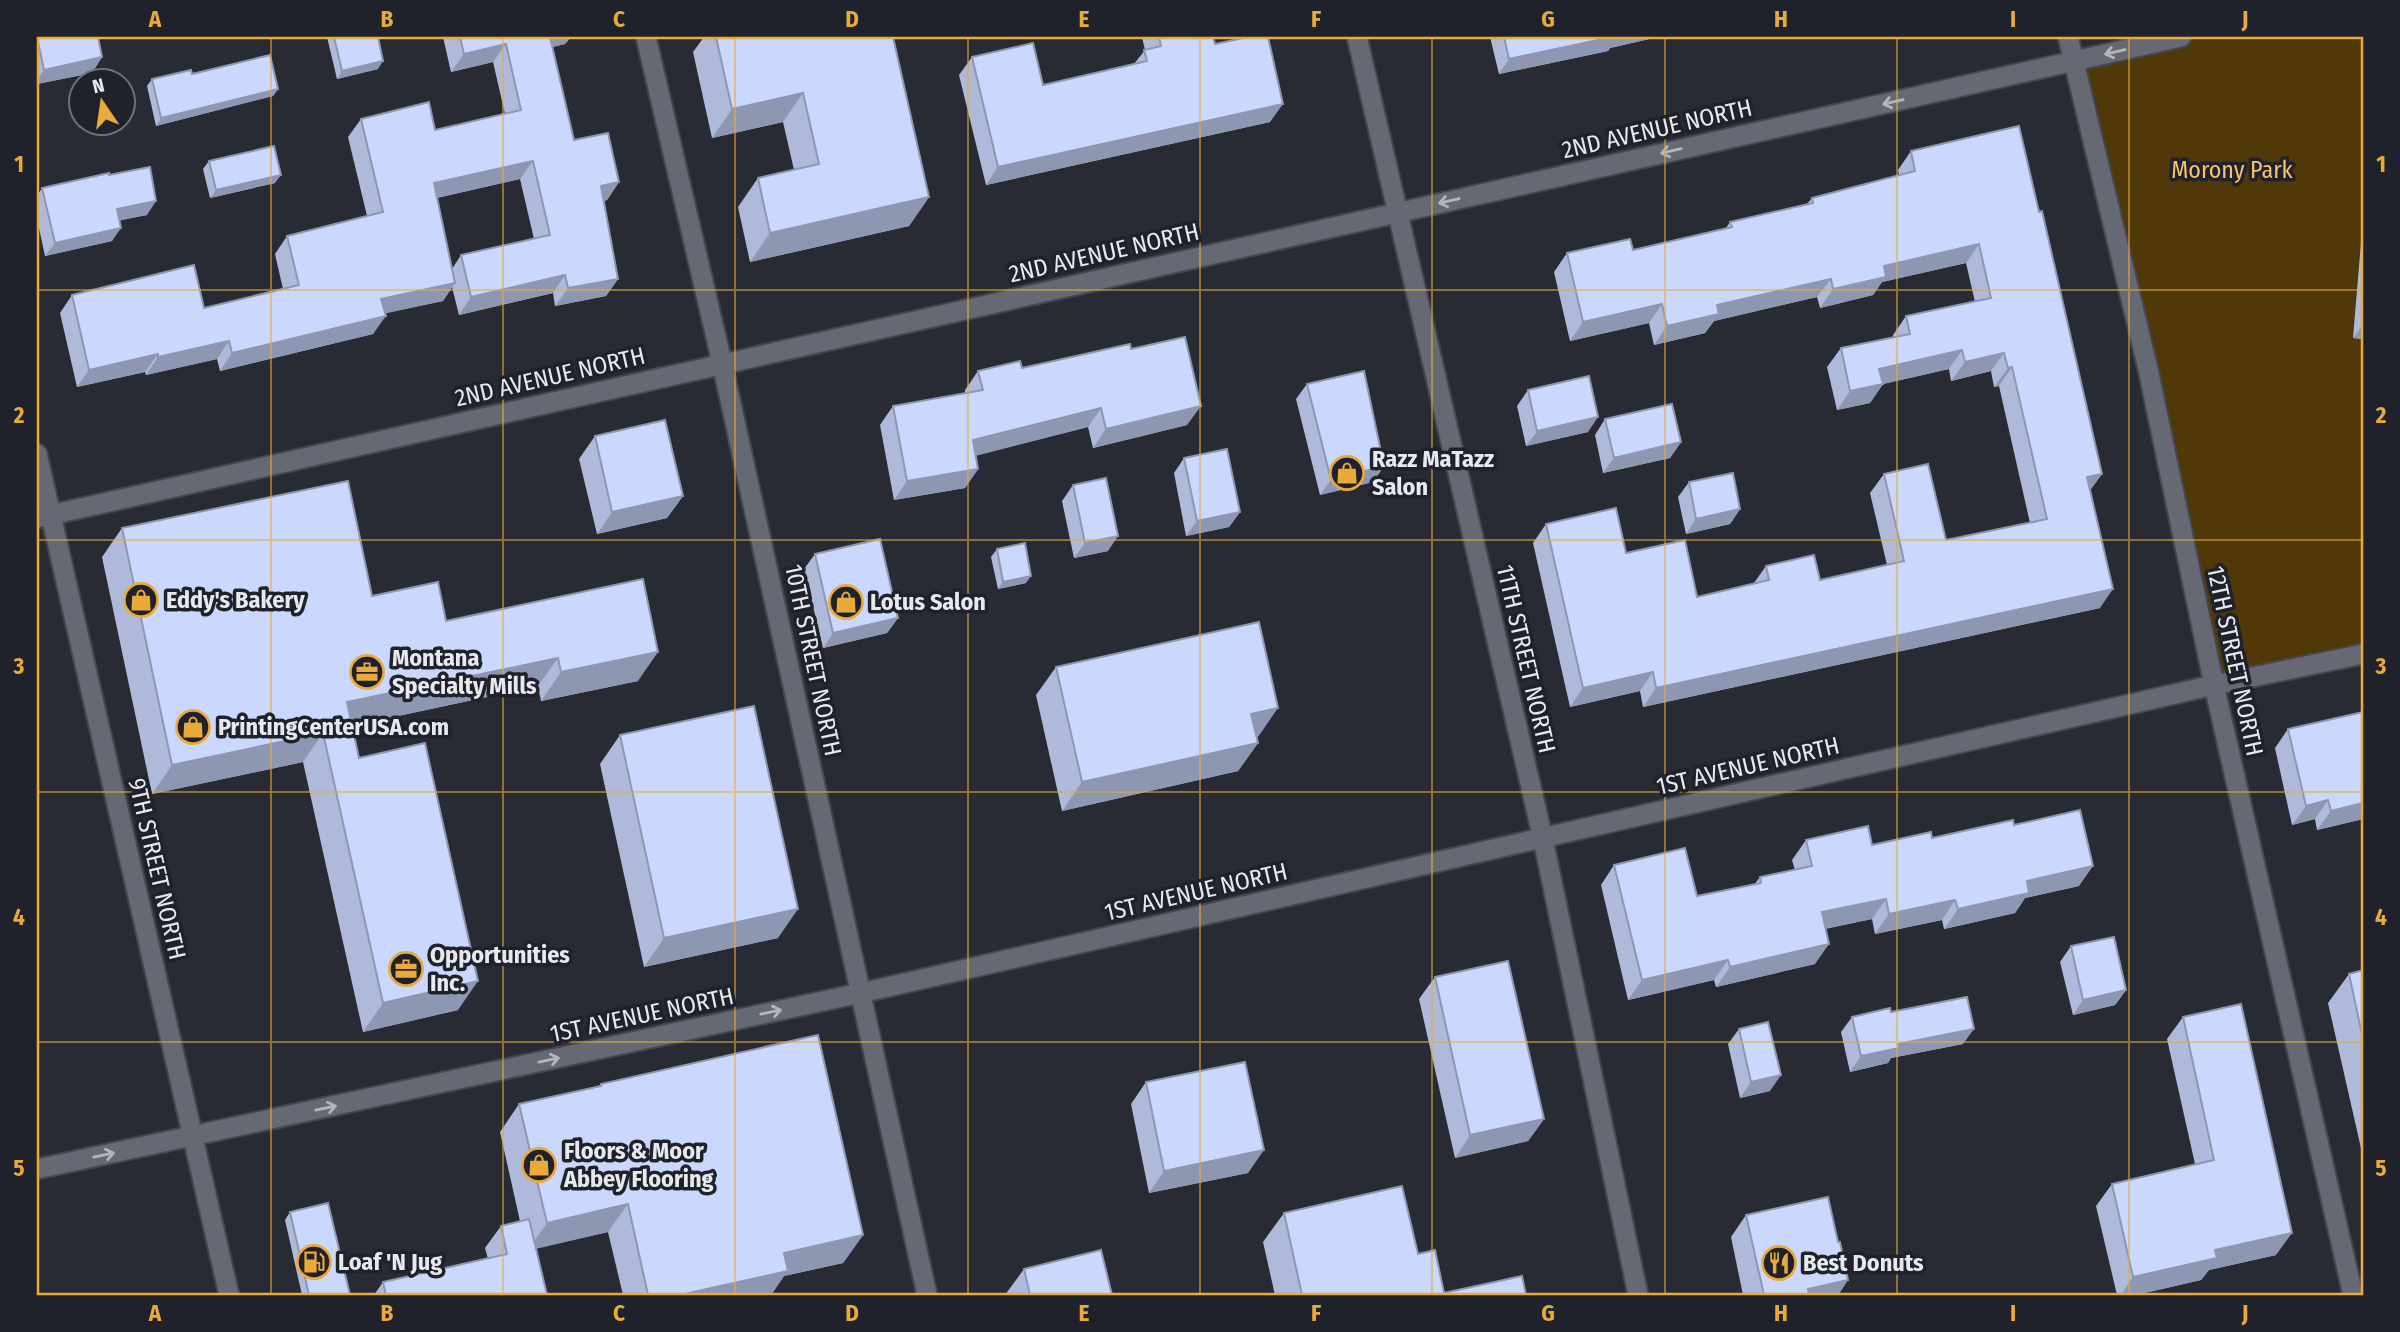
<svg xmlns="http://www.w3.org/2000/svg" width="2400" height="1332" viewBox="0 0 2400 1332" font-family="'Fira Sans Condensed',sans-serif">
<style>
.green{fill:#513808}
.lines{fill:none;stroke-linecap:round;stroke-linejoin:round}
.minor-casing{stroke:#44474f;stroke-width:23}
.secondary-casing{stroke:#44474f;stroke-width:23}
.minor{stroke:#666973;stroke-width:19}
.secondary{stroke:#666973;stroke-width:19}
.wall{fill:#afbada;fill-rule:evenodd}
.shaded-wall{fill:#8e97b2}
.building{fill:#cbd8fe;stroke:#8e97b2;stroke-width:2}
.oneway{stroke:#b3b6bd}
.grid{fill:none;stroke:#eaaa39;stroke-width:2;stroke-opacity:0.55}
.labels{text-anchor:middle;stroke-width:7;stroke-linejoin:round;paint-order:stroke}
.street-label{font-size:24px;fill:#e7e9ef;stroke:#1f222a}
.park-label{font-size:24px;fill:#f7c16d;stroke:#1f222a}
.poi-label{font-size:24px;font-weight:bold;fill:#e7e9ef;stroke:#1f222a;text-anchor:start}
.neatline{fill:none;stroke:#eaaa39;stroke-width:2.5}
.grid-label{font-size:23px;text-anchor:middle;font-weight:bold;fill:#eaaa39}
</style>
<rect width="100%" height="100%" fill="#292b34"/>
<path class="green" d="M2181 37H2363V654L2214 685 2073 62Z"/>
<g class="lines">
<g class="minor-casing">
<path id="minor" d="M646 37 722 363 927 1295
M1357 37 1543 839 1638 1295
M2068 37 2148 369 2214 685 2353 1295"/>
</g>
<g class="secondary-casing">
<path id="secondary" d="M37 454 229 1295
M37 518 2181 37
M37 1169 861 993 2214 685 2363 654"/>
</g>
<use href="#minor" class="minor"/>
<use href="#secondary" class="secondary"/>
</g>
<path class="wall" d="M37 37 102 57 92 73 37 84Z
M327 37H378V69L337 79Z
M443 37H571L565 44 552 47 574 140 619 182 607 200 604 201 618 279 606 296 555 306 553 293 459 315 452 287 443 301 385 313 373 334 220 371 217 359 146 375 145 372 77 387 60 313 72 295 204 308 283 289 275 254 287 236 367 216 348 137 361 119 435 130 505 114 493 62 451 72ZM520 179 534 239 461 255 452 269 437 198Z
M704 37H893L929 197 909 226 750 262 738 207 758 178 794 170 783 122 712 138 693 52Z
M1142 37H1213L1215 44 1270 122 986 185 959 75 972 57 1043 85 1134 64 1145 50Z
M1490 37H1658L1610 48 1608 51 1499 74Z
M192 74 278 89 273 96 156 126 147 86 152 79Z
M1911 151 2039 212 2102 474 2090 490 2100 608 1643 707 1640 691 1570 707 1533 543 1546 524 1626 553 1697 597 1754 583 1766 566 1820 580 1887 565 1870 493 1884 474 1946 540 2030 523 1999 386 1994 387 1991 371 1951 381 1949 369 1883 384 1870 403 1837 410 1827 367 1841 348 1893 337V335L1906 316 1975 302 1966 263 1882 282 1873 295 1820 308 1817 297 1714 321 1705 333 1654 345 1649 323 1570 341 1554 272 1567 253 1633 250 1726 228 1730 222 1807 204 1812 198 1899 175 1898 170Z
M209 161 275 183 210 198 203 169Z
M109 175 147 215 119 220 112 241 45 256 37 219V196L42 188Z
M2363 219V339L2353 338Z
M1131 349 1187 425 1093 448 1088 427 976 455 978 469 965 488 894 500 880 425 893 406 965 393V390L978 371 1022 368Z
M1307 384 1384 466 1373 482 1320 495 1296 399Z
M1528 390 1588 432 1526 446 1517 406Z
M1605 419 1681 442 1670 458 1603 473 1595 435Z
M595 436 683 496 667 518 597 534 579 459Z
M1184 458 1240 512 1229 527 1186 536 1174 473Z
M1689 482 1740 509 1730 524 1686 534 1678 497Z
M1073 485 1108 551 1074 558 1062 501Z
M122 528 372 596 446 621 638 681 541 701 538 686 352 726 359 758 458 1010 363 1032 303 762 152 794 102 557Z
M997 549 1026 583 998 589 991 557Z
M815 554 898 618 887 633 823 648 804 569Z
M1056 667 1258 737 1256 738 1258 743 1238 771 1062 811 1036 695Z
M2288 729 2363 819 2317 830 2315 819 2292 825 2275 748Z
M620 735 778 938 644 967 600 764Z
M2014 825 2079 886 2025 898 2015 913 1944 929 1942 920 1875 934 1872 919 1825 929 1815 964 1716 987 1714 980 1628 1000 1601 885 1614 865 1697 896 1754 885 1760 877 1795 870 1792 860 1806 840 1872 845 1932 838Z
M2071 946 2126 990 2115 1005 2073 1015 2060 962Z
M2363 970V1157L2328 1003 2349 974Z
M1435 977 1544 1119 1528 1141 1455 1158 1419 999Z
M1891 1012 1963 1044 1891 1058 1888 1063 1850 1072 1841 1032 1852 1017Z
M2183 1017 2276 1255 2209 1270 2201 1280 2136 1295H2117L2096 1206 2112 1184 2195 1164 2167 1039Z
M1739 1029 1770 1091 1740 1098 1728 1044Z
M1146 1082 1248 1173 1149 1193 1131 1104Z
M601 1084 863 1235 843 1263 784 1276 771 1295H623L608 1232 488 1259 485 1248 501 1226 520 1221 500 1132 519 1104 599 1086Z
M290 1212 350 1295H302L285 1220Z
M1284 1213 1418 1254 1444 1293 1526 1295H1275L1263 1242Z
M1746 1215 1838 1242 1848 1280 1838 1295H1743L1731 1237Z
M1024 1269 1112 1295H1005Z
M383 1282 386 1295H374Z"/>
<path class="shaded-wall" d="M547 37H571L565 44 537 51Z
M1612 37H1658L1610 48 1608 51 1499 74 1509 59Z
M506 44 493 62 451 72 464 54Z
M102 57 92 73 37 84V80L44 70Z
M383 61 378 69 337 79 342 71Z
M278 89 273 96 156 126 161 118Z
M803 93 783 122 712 138 732 109Z
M1283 104 1270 122 986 185 998 167Z
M533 161 520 179 422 201 434 183Z
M281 175 275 183 210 198 216 190Z
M619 182 607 200 589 204 601 186Z
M929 197 909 226 750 262 770 233Z
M156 201 147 215 108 223 117 209Z
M121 228 112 241 45 256 55 243Z
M1979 244 1966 263 1882 282 1873 295 1820 308 1833 289 1884 266Z
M565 275 553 293 459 315 471 297Z
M618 279 606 296 555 306 568 288Z
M1831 279 1817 297 1714 321 1705 333 1654 345 1667 326 1717 305Z
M455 283 443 301 369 317 381 299Z
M1662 304 1649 323 1570 341 1583 322Z
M386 316 373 334 220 371 232 353Z
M2363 324V339L2353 338Z
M229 341 217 359 146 375 158 357Z
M1962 350 1949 369 1883 384 1870 403 1837 410 1850 391 1879 369Z
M2004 353 1991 371 1951 381 1965 362Z
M158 354 145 372 77 387 89 370Z
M2012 367 1999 386 1994 387 2008 368Z
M1201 406 1187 425 1093 448 1106 429Z
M1101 408 1088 427 960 460 973 440Z
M1598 417 1588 432 1526 446 1537 431Z
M1681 442 1670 458 1603 473 1614 458Z
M1384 466 1373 482 1320 495 1331 480Z
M978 469 965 488 894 500 907 481Z
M2102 474 2089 492 2087 477Z
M683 496 667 518 597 534 612 512Z
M1740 509 1730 524 1686 534 1696 519Z
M1240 512 1229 527 1186 536 1197 521Z
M1118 536 1108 551 1074 558 1085 543Z
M1031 576 1026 583 998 589 1003 582Z
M2113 589 2100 608 1643 707 1656 688Z
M898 618 887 633 823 648 833 633Z
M658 652 638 681 541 701 561 672Z
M558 658 538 686 327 731 347 702Z
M1653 672 1640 691 1570 707 1583 688Z
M1278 708 1258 737 1231 743 1251 714Z
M323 733 303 762 152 794 172 765Z
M1258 743 1238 771 1062 811 1082 782Z
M2328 800 2315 819 2292 825 2306 806Z
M2363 803V819L2317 830 2331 811Z
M2093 866 2079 886 2025 898 2015 913 1944 929 1958 909 2027 881Z
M1886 899 1872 919 1808 932 1822 912Z
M1955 900 1942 920 1875 934 1889 914Z
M798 909 778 938 644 967 664 938Z
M1829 944 1815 964 1716 987 1730 967Z
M1728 960 1714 980 1628 1000 1642 980Z
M478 981 458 1010 363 1032 383 1003Z
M2126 990 2115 1005 2073 1015 2083 1000Z
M1974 1029 1963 1044 1891 1058 1888 1063 1850 1072 1861 1056 1898 1044Z
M1781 1075 1770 1091 1740 1098 1751 1082Z
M1544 1119 1528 1141 1455 1158 1470 1135Z
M1264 1150 1248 1173 1149 1193 1164 1171Z
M628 1204 608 1232 527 1251 547 1223Z
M2292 1233 2276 1255 2209 1270 2201 1280 2136 1295H2121L2133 1277 2215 1250Z
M863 1235 843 1263 784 1276 771 1295H680L784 1253Z
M1848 1280 1838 1295H1803L1808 1289Z"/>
<path class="building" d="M37 37H98L102 57 44 70Z
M334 37H378L383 61 342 71Z
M460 37H550L574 140 608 133 619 182 601 186 618 279 568 288 565 275 471 297 461 255 550 235 533 161 434 183 455 283 381 299 386 316 232 353 229 341 158 357V354L89 370 72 295 194 265 204 308 299 285 287 236 383 212 361 119 429 102 435 130 521 110 506 44 464 54Z
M716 37H893L929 197 770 233 758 178 819 164 803 93 732 109Z
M1159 37H1213L1215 44 1248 37H1268L1283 104 998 167 972 57 1033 43 1043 85 1147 61 1144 50 1161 46Z
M1504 37H1612L1509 59Z
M270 55 278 89 161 118 152 79 191 70 192 74Z
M2019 126 2039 212 2042 211 2102 474 2087 477 2113 589 1656 688 1653 672 1583 688 1546 524 1616 508 1626 553 1685 540 1697 597 1769 580 1766 566 1814 555 1820 580 1904 561 1884 474 1928 464 1946 540 2047 519 2012 367 2008 368 2004 353 1965 362 1962 350 1879 369 1883 384 1850 391 1841 348 1910 334 1906 316 1991 298 1979 244 1884 266 1886 277 1833 289 1831 279 1717 305 1719 314 1667 326 1662 304 1583 322 1567 253 1630 239 1633 250 1732 227 1730 222 1813 203 1812 198 1915 171 1911 151Z
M274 146 281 175 216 190 209 161Z
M150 167 156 201 117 209 121 228 55 243 42 188 109 173V175Z
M1185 337 1201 406 1106 429 1101 408 973 440 978 469 907 481 893 406 983 390 978 371 1020 361 1022 368 1130 344 1131 349Z
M1364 371 1384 466 1331 480 1307 384Z
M1589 376 1598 417 1537 431 1528 390Z
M1672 404 1681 442 1614 458 1605 419Z
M665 420 683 496 612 512 595 436Z
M1227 449 1240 512 1197 521 1184 458Z
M1733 473 1740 509 1696 519 1689 482Z
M1106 478 1118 536 1085 543 1073 485Z
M348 481 372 596 438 582 446 621 643 579 658 652 561 672 558 658 347 702 359 758 425 743 478 981 383 1003 323 733 172 765 122 528Z
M880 539 898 618 833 633 815 554Z
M1025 543 1031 576 1003 582 997 549Z
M1259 622 1278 708 1251 714 1258 743 1082 782 1056 667Z
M754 706 798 909 664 938 620 735Z
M2363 712V803L2331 811 2328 800 2306 806 2288 729Z
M2080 810 2093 866 2027 881 2029 893 1958 909 1955 900 1889 914 1886 899 1822 912 1829 944 1730 967 1728 960 1642 980 1614 865 1685 848 1697 896 1761 883 1760 877 1812 866 1806 840 1868 826 1872 845 1931 832 1932 838 2013 820 2014 825Z
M2114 937 2126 990 2083 1000 2071 946Z
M1508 961 1544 1119 1470 1135 1435 977Z
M2363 970V1039L2349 974Z
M1967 997 1974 1029 1898 1044 1899 1048 1861 1056 1852 1017 1890 1008 1891 1012Z
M2241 1004 2292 1233 2215 1250 2217 1258 2133 1277 2112 1184 2214 1160 2183 1017Z
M1768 1022 1781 1075 1751 1082 1739 1029Z
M818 1035 863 1235 784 1253 788 1271 680 1295H648L628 1204 547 1223 519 1104 601 1086V1084Z
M1245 1062 1264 1150 1164 1171 1146 1082Z
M1402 1186 1418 1254 1435 1250 1444 1293 1522 1276 1526 1295H1302L1284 1213Z
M1828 1197 1838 1242H1840L1848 1280 1808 1289 1809 1295H1764L1746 1215Z
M328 1203 350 1295H309L290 1212Z
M529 1219 547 1295H386L383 1282 507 1254 501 1226Z
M1101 1250 1112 1295H1030L1024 1269Z"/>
<defs><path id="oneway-shaft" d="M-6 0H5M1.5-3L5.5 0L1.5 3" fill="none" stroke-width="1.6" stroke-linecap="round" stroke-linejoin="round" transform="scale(1.75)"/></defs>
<g class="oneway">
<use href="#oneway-shaft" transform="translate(2115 52) rotate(167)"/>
<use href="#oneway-shaft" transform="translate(1893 102) rotate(167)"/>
<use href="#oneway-shaft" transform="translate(1671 151) rotate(167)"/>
<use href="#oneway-shaft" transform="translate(1449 201) rotate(167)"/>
<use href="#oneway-shaft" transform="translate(771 1012) rotate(-12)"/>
<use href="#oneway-shaft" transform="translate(549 1060) rotate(-12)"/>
<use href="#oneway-shaft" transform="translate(326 1108) rotate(-12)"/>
<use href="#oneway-shaft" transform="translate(104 1155) rotate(-12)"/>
</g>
<path class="grid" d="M271 37V1295M503 37V1295M735 37V1295M968 37V1295M1200 37V1295M1432 37V1295M1665 37V1295M1897 37V1295M2129 37V1295M37 290H2363M37 540H2363M37 792H2363M37 1042H2363"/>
<defs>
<g id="shop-ring" transform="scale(1.75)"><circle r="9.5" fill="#1f222a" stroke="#eaaa39" stroke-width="1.5"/><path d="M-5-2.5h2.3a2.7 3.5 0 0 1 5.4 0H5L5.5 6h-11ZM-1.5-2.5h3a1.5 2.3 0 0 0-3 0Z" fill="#eaaa39"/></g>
<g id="office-ring" transform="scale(1.75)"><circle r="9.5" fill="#1f222a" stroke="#eaaa39" stroke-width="1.5"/><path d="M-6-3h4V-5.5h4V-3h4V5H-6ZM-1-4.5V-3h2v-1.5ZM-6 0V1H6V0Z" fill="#eaaa39"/></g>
<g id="fuel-ring" transform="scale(1.75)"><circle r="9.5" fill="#1f222a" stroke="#eaaa39" stroke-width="1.5"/><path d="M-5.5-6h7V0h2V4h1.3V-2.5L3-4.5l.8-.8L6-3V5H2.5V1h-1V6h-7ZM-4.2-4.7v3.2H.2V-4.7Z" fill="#eaaa39"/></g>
<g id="restaurant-ring" transform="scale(1.75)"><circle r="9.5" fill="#1f222a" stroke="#eaaa39" stroke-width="1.5"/><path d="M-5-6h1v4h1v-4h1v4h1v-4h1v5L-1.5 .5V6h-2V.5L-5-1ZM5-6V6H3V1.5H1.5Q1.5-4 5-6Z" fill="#eaaa39"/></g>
</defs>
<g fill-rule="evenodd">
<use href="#shop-ring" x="1347" y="473"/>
<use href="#shop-ring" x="141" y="600"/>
<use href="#shop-ring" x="846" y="602"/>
<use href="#office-ring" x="367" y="672"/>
<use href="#shop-ring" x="193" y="727"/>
<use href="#office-ring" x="406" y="969"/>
<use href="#shop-ring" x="539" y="1165"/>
<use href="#fuel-ring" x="314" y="1262"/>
<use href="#restaurant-ring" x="1779" y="1263"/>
</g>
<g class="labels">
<g class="street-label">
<text transform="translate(1657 129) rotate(-13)" y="8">2ND AVENUE NORTH</text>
<text transform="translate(1104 253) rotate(-13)" y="8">2ND AVENUE NORTH</text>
<text transform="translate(550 377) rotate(-13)" y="8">2ND AVENUE NORTH</text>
<text transform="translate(1526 659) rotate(77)" y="8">11TH STREET NORTH</text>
<text transform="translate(813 660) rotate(78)" y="8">10TH STREET NORTH</text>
<text transform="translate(2235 661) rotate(78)" y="8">12TH STREET NORTH</text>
<text transform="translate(1748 766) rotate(-13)" y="8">1ST AVENUE NORTH</text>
<text transform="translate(157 869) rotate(77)" y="8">9TH STREET NORTH</text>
<text transform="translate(1196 892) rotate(-13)" y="8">1ST AVENUE NORTH</text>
<text transform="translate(642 1015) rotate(-12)" y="8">1ST AVENUE NORTH</text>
</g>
<g class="park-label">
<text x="2232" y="178">Morony Park</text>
</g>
<g class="poi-label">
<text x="1372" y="467">Razz MaTazz<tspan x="1372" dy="28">Salon</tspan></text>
<text x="166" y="608">Eddy's Bakery</text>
<text x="870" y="610">Lotus Salon</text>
<text x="392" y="666">Montana<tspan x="392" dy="28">Specialty Mills</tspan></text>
<text x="218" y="735">PrintingCenterUSA.com</text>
<text x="430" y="963">Opportunities<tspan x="430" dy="28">Inc.</tspan></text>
<text x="564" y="1159">Floors &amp; Moor<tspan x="564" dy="28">Abbey Flooring</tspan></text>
<text x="338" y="1270">Loaf 'N Jug</text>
<text x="1803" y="1271">Best Donuts</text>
</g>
</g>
<rect width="2400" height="1332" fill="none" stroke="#1f222a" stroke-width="77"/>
<g transform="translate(102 102) rotate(347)"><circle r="33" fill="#1f222a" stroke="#6f7279" stroke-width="2"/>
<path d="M0-5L12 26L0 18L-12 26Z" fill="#eaaa39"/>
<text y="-10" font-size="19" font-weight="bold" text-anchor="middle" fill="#e7e9ef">N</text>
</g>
<rect x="38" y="38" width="2324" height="1256" class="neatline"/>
<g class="grid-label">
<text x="155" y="27">A</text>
<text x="387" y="27">B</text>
<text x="619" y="27">C</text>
<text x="852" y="27">D</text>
<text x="1084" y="27">E</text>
<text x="1316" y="27">F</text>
<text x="1548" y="27">G</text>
<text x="1781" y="27">H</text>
<text x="2013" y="27">I</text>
<text x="2245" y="27">J</text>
<text x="19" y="172">1</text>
<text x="2381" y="172">1</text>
<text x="19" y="423">2</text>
<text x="2381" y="423">2</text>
<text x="19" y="674">3</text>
<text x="2381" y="674">3</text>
<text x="19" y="925">4</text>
<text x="2381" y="925">4</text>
<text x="19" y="1176">5</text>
<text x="2381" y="1176">5</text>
<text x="155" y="1321">A</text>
<text x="387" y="1321">B</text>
<text x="619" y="1321">C</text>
<text x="852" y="1321">D</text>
<text x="1084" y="1321">E</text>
<text x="1316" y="1321">F</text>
<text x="1548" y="1321">G</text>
<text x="1781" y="1321">H</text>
<text x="2013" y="1321">I</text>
<text x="2245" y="1321">J</text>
</g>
</svg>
